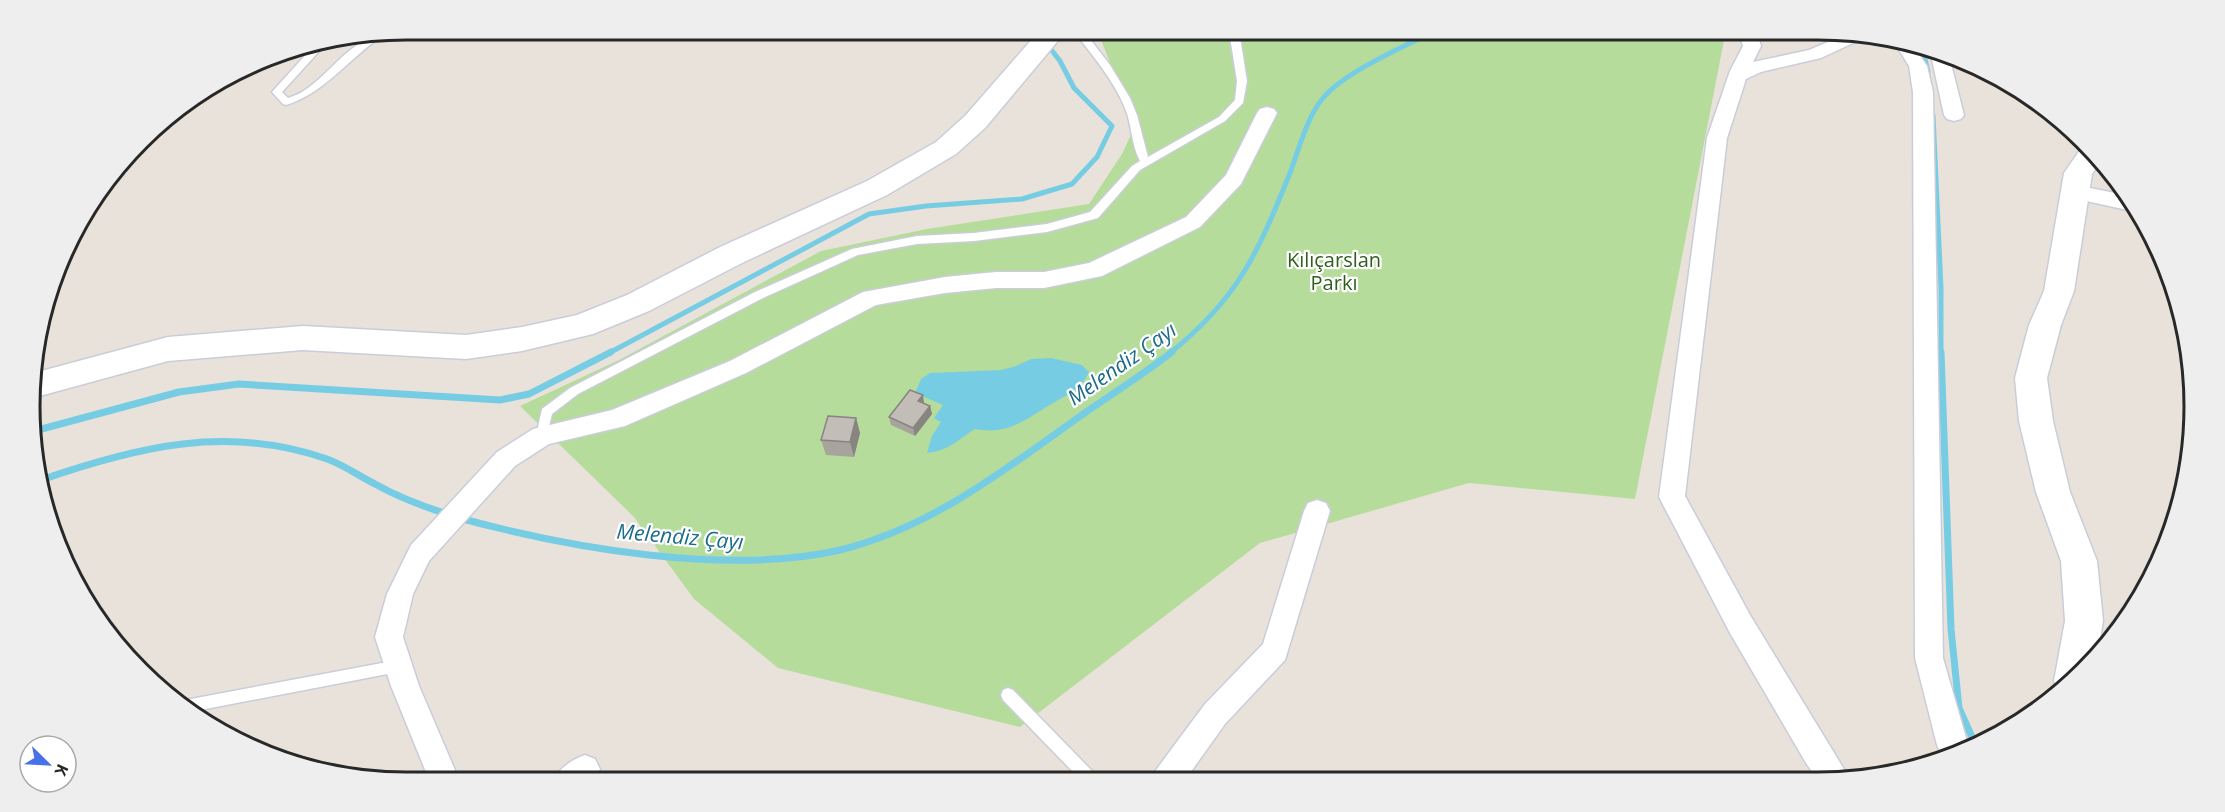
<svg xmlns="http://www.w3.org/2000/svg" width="2225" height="812" viewBox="0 0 2225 812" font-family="'Open Sans',sans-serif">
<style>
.green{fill:#b6dc9c}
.water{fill:#76cde3}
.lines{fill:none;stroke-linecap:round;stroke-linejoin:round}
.stream-far1{stroke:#76cde3;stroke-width:5}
.stream{stroke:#76cde3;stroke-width:7}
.lane-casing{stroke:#cacdd9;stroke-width:3}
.street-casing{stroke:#cacdd9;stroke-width:3}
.secondary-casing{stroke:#cacdd9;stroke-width:3}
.lane{fill:#fff;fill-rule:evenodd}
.street{fill:#fff;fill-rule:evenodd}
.secondary{fill:#fff;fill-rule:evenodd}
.wall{fill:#a7a39d}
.shaded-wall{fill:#888480}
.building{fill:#c2bdb7;stroke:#888480;stroke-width:1.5}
.labels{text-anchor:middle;stroke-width:4.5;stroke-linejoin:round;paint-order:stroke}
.park-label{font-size:20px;fill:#315e20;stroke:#fff}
.water-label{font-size:21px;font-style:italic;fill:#196c8c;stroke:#fff}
.rim{fill:none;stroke:#282828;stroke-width:3}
</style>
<rect width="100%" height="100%" fill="#e9e2db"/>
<path class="green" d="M1097 30H1726L1635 499 1469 483 1260 543 1020 727 778 668 694 599 634 517 520 406 619 360 821 251 927 229 1089 204 1122 154 1135 126Z"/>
<path class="water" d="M1051 358 1082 365 1089 372C1081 390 1066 395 1050 405 1023 421 1008 435 975 429 958 440 948 451 927 453L932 436 941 422 934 418 943 405 915 393 921 379 930 373 1001 370 1016 366 1031 359Z"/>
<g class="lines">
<path class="stream-far1" d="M1916 43 1925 59 1928 72
M1933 115 1941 288V353
M609 353 869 214 926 206 1022 199 1072 184 1097 157 1112 126 1074 88 1060 61 1036 30
M1170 353C1239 298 1258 252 1290 173 1299 149 1307 117 1323 98 1346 71 1405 46 1437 30"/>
<path class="stream" d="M1941 352 1951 629 1959 708 1976 746
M38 430 179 392 239 384 500 400 529 394 611 352
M41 480C136 447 228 424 327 459 344 465 359 476 375 484 398 497 422 506 447 514
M459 518C571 548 726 576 840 550 929 528 999 474 1072 422 1105 398 1140 377 1172 352"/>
<g class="lane-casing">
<path id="lane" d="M1073 30H1083L1110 65 1130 98 1137 115 1148 157 1219 117 1235 100 1237 81 1230 37 1233 30H1243L1240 37 1247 81 1243 103 1225 121 1140 170 1098 218 1047 232 974 241 917 244 858 255 763 298 578 394 552 414 546 439H538L536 436 542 409 570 388 755 292 852 249 917 236 974 233 1047 224 1090 212 1132 166 1140 161C1131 144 1132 125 1125 108 1113 79 1092 55 1073 30Z
M380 35 379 38C348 60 323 94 286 105L283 104 272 92 311 49 323 47 282 92 288 98C293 96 300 94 305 90 331 73 348 42 380 35Z
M398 660 403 661 405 666 403 671 398 672 190 712 180 701Z
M1008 688 1013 690 1096 775 1098 780H1081L1003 700 1001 695 1003 690Z"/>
</g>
<g class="street-casing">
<path id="street" d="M1738 30H1756L1761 46 1753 62 1809 50 1847 34 1868 36 1821 58 1761 72 1746 79 1727 138 1685 496 1750 615 1850 779H1817L1806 763 1730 633 1659 497 1707 138 1730 71 1743 46Z
M1893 40 1911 42 1927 66 1933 92 1943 658 1969 748 1942 756 1937 745 1915 658 1913 92 1909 66Z
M1933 51 1950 60 1964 115 1961 119 1954 121 1947 119 1944 115 1931 55Z
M1267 107 1274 109 1277 113 1241 184 1200 227 1102 276 1044 288H996L945 293 876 305 746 373 625 426 549 444 515 466 429 561 413 594 403 637 419 686 460 782H430L391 686 375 637 387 594 411 545 497 452 533 429 612 410 730 361 863 292 945 277 996 272H1044L1089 263 1186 217 1226 175 1257 113 1260 109Z
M2075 185 2125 195 2137 210 2132 211 2068 197 2065 192 2068 187Z
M1317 500 1326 503 1330 511 1285 660 1225 724 1185 780H1152L1156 770 1205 704 1263 644 1304 511 1308 503Z
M585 755 595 759 600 769 592 782H553C559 768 571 760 585 755Z"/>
</g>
<g class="secondary-casing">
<path id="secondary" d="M1040 30H1067L985 128 956 154 887 195 742 263 649 311 593 334 522 351 466 359 303 350 168 361 36 397 34 373 168 337 303 326 466 335 522 327 577 315 627 295 720 247 867 181 936 142 965 116Z
M2084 149 2098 165 2092 174 2074 291 2061 325 2047 378 2053 421 2070 492 2097 561 2103 621 2098 651 2067 688 2059 694 2054 681 2065 621 2061 561 2036 492 2019 421 2015 378 2029 325 2044 291 2064 173 2080 150Z"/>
</g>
<use href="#lane" class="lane"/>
<use href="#street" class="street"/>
<use href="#secondary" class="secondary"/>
</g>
<path class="wall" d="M924 403 930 406 932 414 915 436 891 425 889 417Z
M856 418 860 433 854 457 826 455 821 440Z"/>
<path class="shaded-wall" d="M923 395 924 403 918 401Z
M930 406 932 414 915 436 913 428Z
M856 418 860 433 854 457 850 442Z"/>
<path class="building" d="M910 390 923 395 918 401 930 406 913 428 889 417Z
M828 416 856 418 850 442 821 440Z"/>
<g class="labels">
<g class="park-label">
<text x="1334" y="267">Kılıçarslan<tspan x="1334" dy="23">Parkı</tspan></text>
</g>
<g class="water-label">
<text transform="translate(1122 364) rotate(-35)" y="7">Melendiz Çayı</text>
<text transform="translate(680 537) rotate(5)" y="7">Melendiz Çayı</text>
</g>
</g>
<path d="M0 0H2225V812H0ZM406 40H1818A366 366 0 0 1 2184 406V406A366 366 0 0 1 1818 772H406A366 366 0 0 1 40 406V406A366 366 0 0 1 406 40Z" fill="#eee" fill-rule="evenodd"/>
<path class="rim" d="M406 40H1818A366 366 0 0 1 2184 406V406A366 366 0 0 1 1818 772H406A366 366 0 0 1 40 406V406A366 366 0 0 1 406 40Z"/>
<g transform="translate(48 764) rotate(114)"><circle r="28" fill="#ffffff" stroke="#a9a9a9" stroke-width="1.5"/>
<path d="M0-4.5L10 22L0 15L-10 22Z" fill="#4871e9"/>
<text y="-9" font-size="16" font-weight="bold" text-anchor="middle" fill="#282828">K</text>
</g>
</svg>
